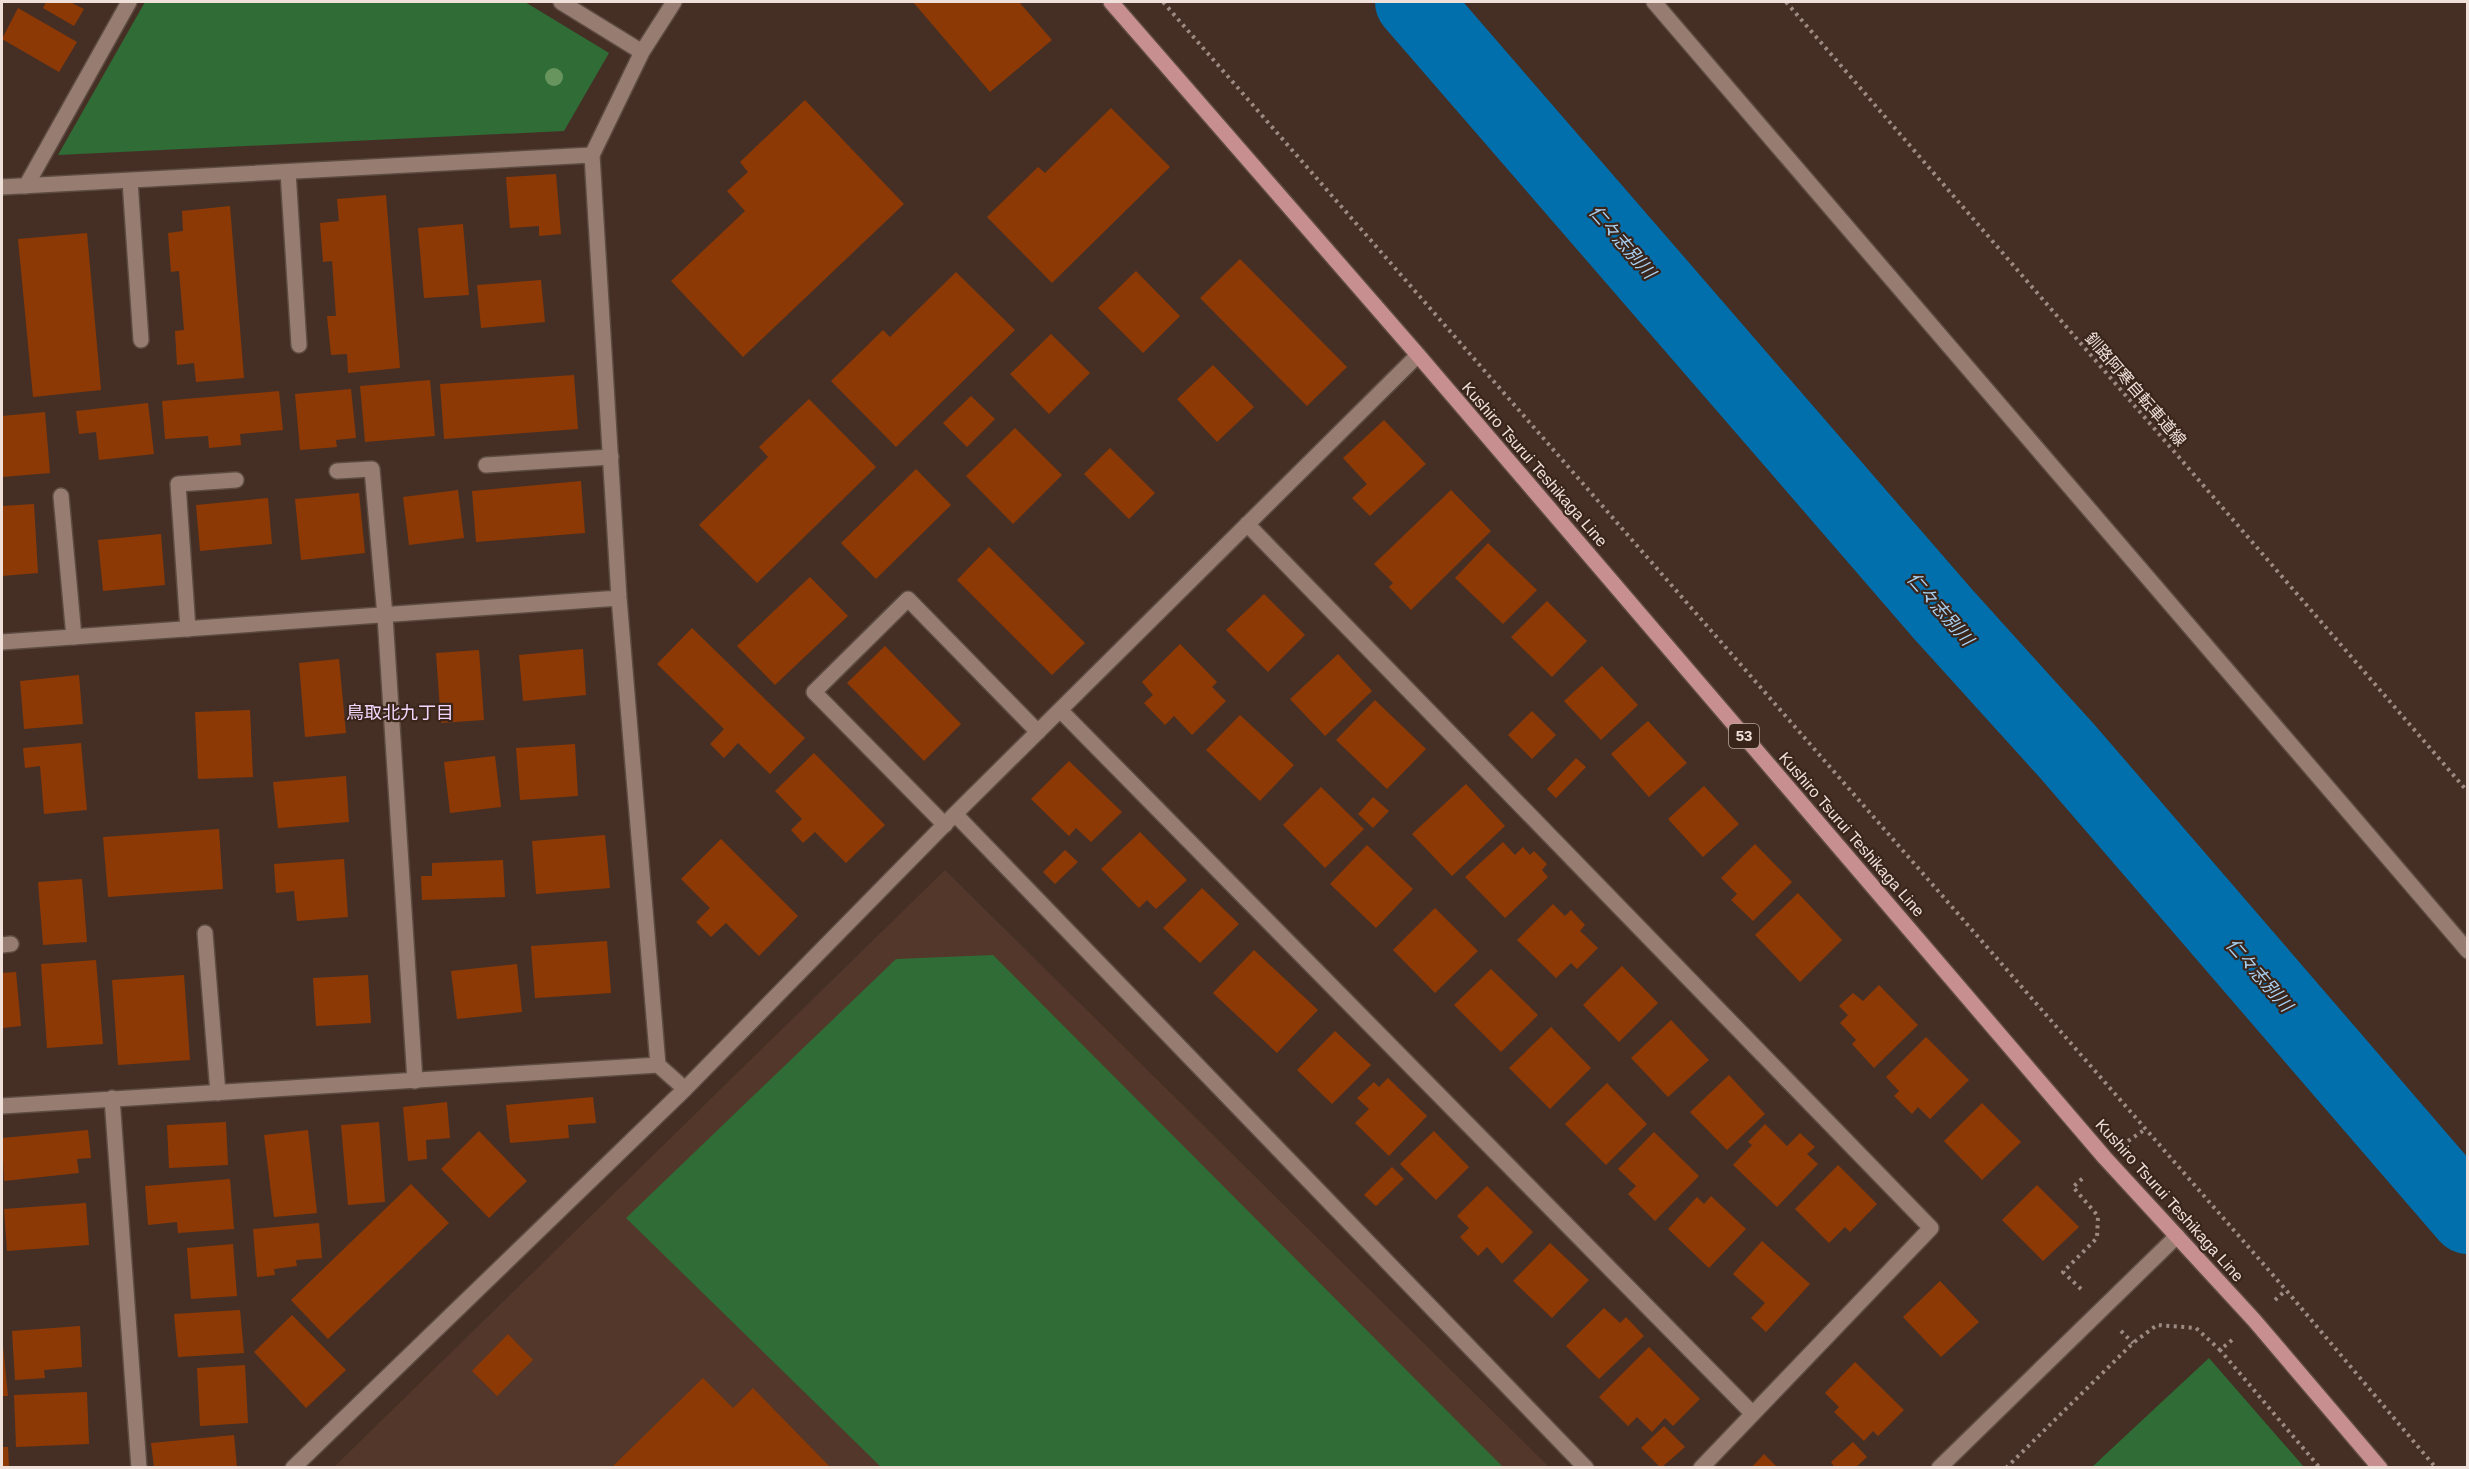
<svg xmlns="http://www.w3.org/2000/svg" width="2469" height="1469" viewBox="0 0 2469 1469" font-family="Arial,'Noto Sans JP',sans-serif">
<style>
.built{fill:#53372b}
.green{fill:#2f6c36}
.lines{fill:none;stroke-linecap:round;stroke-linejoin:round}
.river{stroke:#006fac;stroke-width:76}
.building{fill:#8d3905}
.service-casing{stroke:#5d4b42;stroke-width:18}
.minor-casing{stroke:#5d4b42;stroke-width:18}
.primary-casing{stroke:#5d4b42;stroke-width:18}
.path{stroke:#9d8b83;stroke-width:4;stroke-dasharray:3 4.5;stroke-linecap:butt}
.service{stroke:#977d71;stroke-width:15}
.minor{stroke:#977d71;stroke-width:15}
.primary{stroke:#c88f90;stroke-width:15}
.tree{fill:#68955e}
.labels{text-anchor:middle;stroke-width:4.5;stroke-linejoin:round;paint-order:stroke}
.shield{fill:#3a251b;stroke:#b9a9a1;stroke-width:1.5}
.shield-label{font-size:15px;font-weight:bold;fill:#efe1da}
.street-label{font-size:16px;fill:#efe1da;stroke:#3a251b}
.water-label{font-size:18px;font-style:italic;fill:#a9d1f2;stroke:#3a251b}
.neighbourhood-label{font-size:18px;fill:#f2d6fc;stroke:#3a251b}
</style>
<rect width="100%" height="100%" fill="#452f25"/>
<path class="built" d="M945 870 1549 1467 333 1468Z"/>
<path class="green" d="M145 2H525L609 53 564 131 58 155Z
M993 955 1503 1467H881L626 1218 896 959Z
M2209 1358 2304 1467H2092Z"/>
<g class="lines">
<path class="river" d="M1413 2 1943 614 2067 751 2468 1216"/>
</g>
<path class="building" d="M46 2H70L84 9 74 26 43 8Z
M913 2H1019L1052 40 990 92Z
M18 8 77 42 59 72 2 39Z
M805 100 904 204 743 357 671 281 745 211 727 191 748 172 740 162Z
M1111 108 1170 167 1052 283 987 217 1038 167 1045 173Z
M556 174 561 234 539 236V226L510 228 506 177Z
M386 195 400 368 348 373 347 354 331 355 327 316H336L332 261 323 262 320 223 339 221 337 199Z
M230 206 244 378 196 382 194 363 177 365 175 331 184 330 179 271 171 272 168 233 183 231 182 211Z
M463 224 469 295 424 298 418 228Z
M87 233 101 390 33 397 18 239Z
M1240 259 1347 367 1307 406 1200 298Z
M1136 271 1180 316 1143 353 1098 308Z
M956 272 1015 330 896 447 831 381 883 330 890 337Z
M541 280 545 322 481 328 477 285Z
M1051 334 1090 373 1049 414 1010 374Z
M1213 365 1254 407 1217 442 1177 399Z
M574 375 578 429 444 439 440 384Z
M430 380 435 436 365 442 360 386Z
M351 389 356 438 336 440 337 447 300 450 295 394Z
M279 391 283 430 240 434 241 445 209 448 208 436 165 439 162 401Z
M971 396 995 419 967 447 943 423Z
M809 399 876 467 757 583 699 525 768 457 759 447Z
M148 403 154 454 99 460 96 432 79 434 76 411Z
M45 412 50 473 2 477V416Z
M1384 420 1426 464 1370 516 1352 498 1367 484 1343 458Z
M1015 428 1062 475 1013 524 966 476Z
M1110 448 1155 493 1129 519 1084 474Z
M916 469 951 505 876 579 841 543Z
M581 481 585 533 476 542 472 491Z
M458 490 464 538 409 545 403 497Z
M1451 490 1491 531 1411 610 1389 587 1393 583 1374 564Z
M359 493 365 553 301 560 295 499Z
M268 498 272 544 200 551 196 505Z
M34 504 38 573 2 576V506Z
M161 534 165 585 103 591 98 540Z
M1488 543 1537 590 1503 624 1455 578Z
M989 547 1085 643 1052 675 957 580Z
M810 577 848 616 775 685 737 646Z
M1264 594 1305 635 1268 672 1226 630Z
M1547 601 1587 641 1552 677 1511 637Z
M692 628 805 738 770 774 738 743 724 758 710 744 724 729 657 664Z
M1180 644 1217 682 1212 687 1226 701 1192 735 1174 716 1165 725 1144 703 1153 695 1142 682Z
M885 646 961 724 924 761 847 683Z
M583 649 586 695 523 701 519 655Z
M479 650 484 720 441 723 436 653Z
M1338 654 1372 691 1325 736 1290 699Z
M339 659 346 733 305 737 299 663Z
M1602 666 1638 705 1601 740 1564 701Z
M79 675 83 724 24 729 20 681Z
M1375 700 1426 749 1387 789 1336 740Z
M250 710 253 777 198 779 195 712Z
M1532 711 1556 735 1532 759 1508 735Z
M1240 715 1294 765 1260 801 1206 750Z
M1648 721 1687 763 1649 797 1611 754Z
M81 743 87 810 44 814 40 766 25 768 23 748Z
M575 744 578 796 520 800 516 748Z
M814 753 885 825 846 863 815 832 803 843 791 830 802 819 775 791Z
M495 756 501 807 450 813 444 762Z
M1576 758 1586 767 1556 798 1547 789Z
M1069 761 1122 812 1091 842 1076 828 1069 836 1031 799Z
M346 776 349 822 278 828 273 782Z
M1466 784 1505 826 1452 876 1412 834Z
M1704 786 1739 824 1703 857 1668 819Z
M1321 787 1364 829 1325 868 1283 825Z
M1373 797 1389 811 1373 828 1358 814Z
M219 829 223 889 108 897 103 837Z
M1140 832 1187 880 1156 909 1147 900 1139 908 1101 869Z
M605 835 610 888 536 894 532 841Z
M721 839 798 916 759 956 726 923 711 937 696 922 710 908 681 879Z
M1503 842 1515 855 1523 847 1530 855 1534 851 1547 864 1542 870 1548 877 1505 918 1465 877Z
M1755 844 1792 882 1753 921 1731 900 1737 894 1721 878Z
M1367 845 1413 889 1376 928 1330 884Z
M1065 850 1078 862 1055 884 1043 872Z
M344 859 348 917 297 921 294 891 276 893 274 864Z
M503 860 505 897 422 900 421 876H432V863Z
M82 879 87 942 43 945 38 882Z
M1202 888 1239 924 1200 963 1163 928Z
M1798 893 1842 940 1800 982 1755 935Z
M1553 904 1565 916 1571 910 1585 925 1580 931 1598 948 1577 969 1571 963 1556 978 1517 940Z
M1435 908 1478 951 1435 993 1393 950Z
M607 941 611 993 535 998 531 946Z
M1254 950 1318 1010 1277 1053 1213 993Z
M96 960 103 1044 47 1048 41 964Z
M517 964 522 1012 457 1019 451 971Z
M1622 966 1658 1003 1619 1042 1583 1005Z
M1491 969 1538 1015 1501 1052 1454 1005Z
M16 972 21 1026 2 1028V973Z
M184 975 190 1060 118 1065 112 980Z
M368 975 371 1023 316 1026 313 978Z
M1879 985 1918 1025 1874 1068 1852 1044 1856 1040 1840 1023 1848 1015 1839 1006 1853 993 1863 1001Z
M1671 1020 1709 1060 1668 1097 1631 1058Z
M1551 1027 1591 1068 1550 1109 1509 1068Z
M1335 1031 1371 1065 1332 1104 1297 1070Z
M1926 1037 1969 1080 1930 1119 1918 1107 1912 1114 1894 1096 1899 1091 1886 1077Z
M1729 1075 1765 1114 1727 1150 1690 1112Z
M1388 1078 1427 1116 1389 1156 1355 1123 1369 1109 1357 1098 1374 1082 1379 1087Z
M1607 1083 1647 1124 1606 1165 1565 1124Z
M593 1097 596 1123 568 1125 569 1138 510 1143 506 1105Z
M447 1102 450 1138 426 1140 427 1159 408 1161 403 1107Z
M1982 1103 2021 1142 1982 1180 1944 1141Z
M226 1122 228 1165 169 1168 167 1125Z
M379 1122 385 1202 348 1205 341 1125Z
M1765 1124 1787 1146 1800 1133 1815 1147 1807 1154 1818 1164 1777 1207 1733 1165 1752 1145 1748 1142Z
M88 1130 91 1158 77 1159 79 1173 4 1181 2 1138Z
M308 1130 317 1213 274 1217 264 1135Z
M479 1131 527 1181 489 1218 441 1169Z
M1434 1131 1469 1167 1436 1200 1400 1164Z
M1654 1132 1699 1176 1655 1221 1628 1194 1636 1186 1618 1169Z
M1838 1165 1877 1204 1850 1232 1845 1227 1829 1243 1795 1209Z
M1392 1167 1404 1179 1376 1206 1364 1195Z
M230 1179 234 1229 178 1233 177 1222 148 1225 145 1186Z
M411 1184 449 1223 328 1339 291 1300Z
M2037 1185 2079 1227 2043 1261 2002 1220Z
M1487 1186 1533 1232 1502 1264 1487 1247 1478 1256 1460 1237 1469 1228 1457 1216Z
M1711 1196 1746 1229 1709 1268 1668 1229 1697 1197 1704 1204Z
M86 1203 89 1245 7 1251 4 1209Z
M319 1223 322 1258 296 1260 297 1266 274 1269 275 1275 257 1277 253 1229Z
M1762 1241 1810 1284 1766 1332 1751 1318 1765 1303 1733 1274Z
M1550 1243 1589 1280 1552 1318 1513 1281Z
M233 1244 237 1296 191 1299 187 1248Z
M1940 1281 1979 1322 1941 1357 1903 1317Z
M1604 1308 1620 1323 1626 1317 1644 1336 1599 1379 1566 1346Z
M240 1310 244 1353 178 1357 174 1314Z
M292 1315 346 1370 306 1408 254 1352Z
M80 1326 82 1367 44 1370 45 1378 15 1380 12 1331Z
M508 1334 533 1360 497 1396 472 1371Z
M2 1336 8 1396H2Z
M1649 1347 1700 1399 1673 1426 1665 1418 1652 1432 1637 1417 1628 1426 1599 1397Z
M1855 1362 1904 1410 1878 1436 1873 1431 1864 1441 1834 1412 1839 1407 1825 1393Z
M245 1365 248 1423 200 1426 197 1368Z
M703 1378 733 1408 753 1388 831 1468H611Z
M87 1392 89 1444 16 1447 14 1395Z
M1664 1426 1685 1447 1661 1468 1641 1448Z
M234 1435 237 1468H154L151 1443Z
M1853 1442 1867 1457 1855 1468H1835L1831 1462Z
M2 1447H8L9 1468H2Z
M1764 1454 1778 1468H1751Z"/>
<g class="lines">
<g class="service-casing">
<path id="service" d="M1654 2 2468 951
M288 172 299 345
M130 181 141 340
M486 465 611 457
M337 471 372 469 385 616 415 1081
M61 496 74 637
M188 629 178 484 236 480
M945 825 814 692 908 599 1038 732
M205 933 218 1093
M2 945 11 944"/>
</g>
<g class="minor-casing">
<path id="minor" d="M561 2 642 52
M674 2 642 52 592 155 619 598 658 1065 685 1089
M26 186 129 2
M2 187 592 155
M1247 524 1931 1228 1701 1468
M2 642 619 598
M1060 710 1753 1414
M955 814 1586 1468
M112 1098 139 1468
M2 1106 658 1065
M293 1468 685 1089 955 814 1418 355
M1939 1468 2177 1236"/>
</g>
<g class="primary-casing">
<path id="primary" d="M1111 2 1418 355 2105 1158 2254 1320 2380 1468"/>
</g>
<path class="path" d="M1163 2 2286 1290 2436 1468
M1786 2 2468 792
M2128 1141 2144 1130
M2081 1289 2063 1272 2097 1238 2098 1216 2073 1187 2083 1178
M2275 1300 2286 1290
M2121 1331 2133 1343
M2232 1340 2220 1350 2320 1468
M2006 1468 2133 1343 2157 1325 2196 1328 2220 1350"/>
<use href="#service" class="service"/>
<use href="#minor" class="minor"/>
<use href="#primary" class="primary"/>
</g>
<circle class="tree" cx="554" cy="77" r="9"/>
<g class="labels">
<rect class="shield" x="1729" y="724" width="30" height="24" rx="4.5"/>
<g class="shield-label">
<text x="1744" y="741">53</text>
</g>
<g class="street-label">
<text transform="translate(2136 389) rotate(49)" y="6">釧路阿寒自転車道線</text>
<text transform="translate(1535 464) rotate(49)" y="6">Kushiro Tsurui Teshikaga Line</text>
<text transform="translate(1852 834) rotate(49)" y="6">Kushiro Tsurui Teshikaga Line</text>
<text transform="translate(2170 1200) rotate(48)" y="6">Kushiro Tsurui Teshikaga Line</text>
</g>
<g class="water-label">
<text transform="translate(1622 242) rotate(49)" y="6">仁々志別川</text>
<text transform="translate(1940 609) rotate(49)" y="6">仁々志別川</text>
<text transform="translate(2259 975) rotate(49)" y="6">仁々志別川</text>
</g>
<g class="neighbourhood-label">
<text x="400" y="719">鳥取北九丁目</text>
</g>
</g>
<rect width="2469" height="1469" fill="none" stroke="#efe1da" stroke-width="6"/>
</svg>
